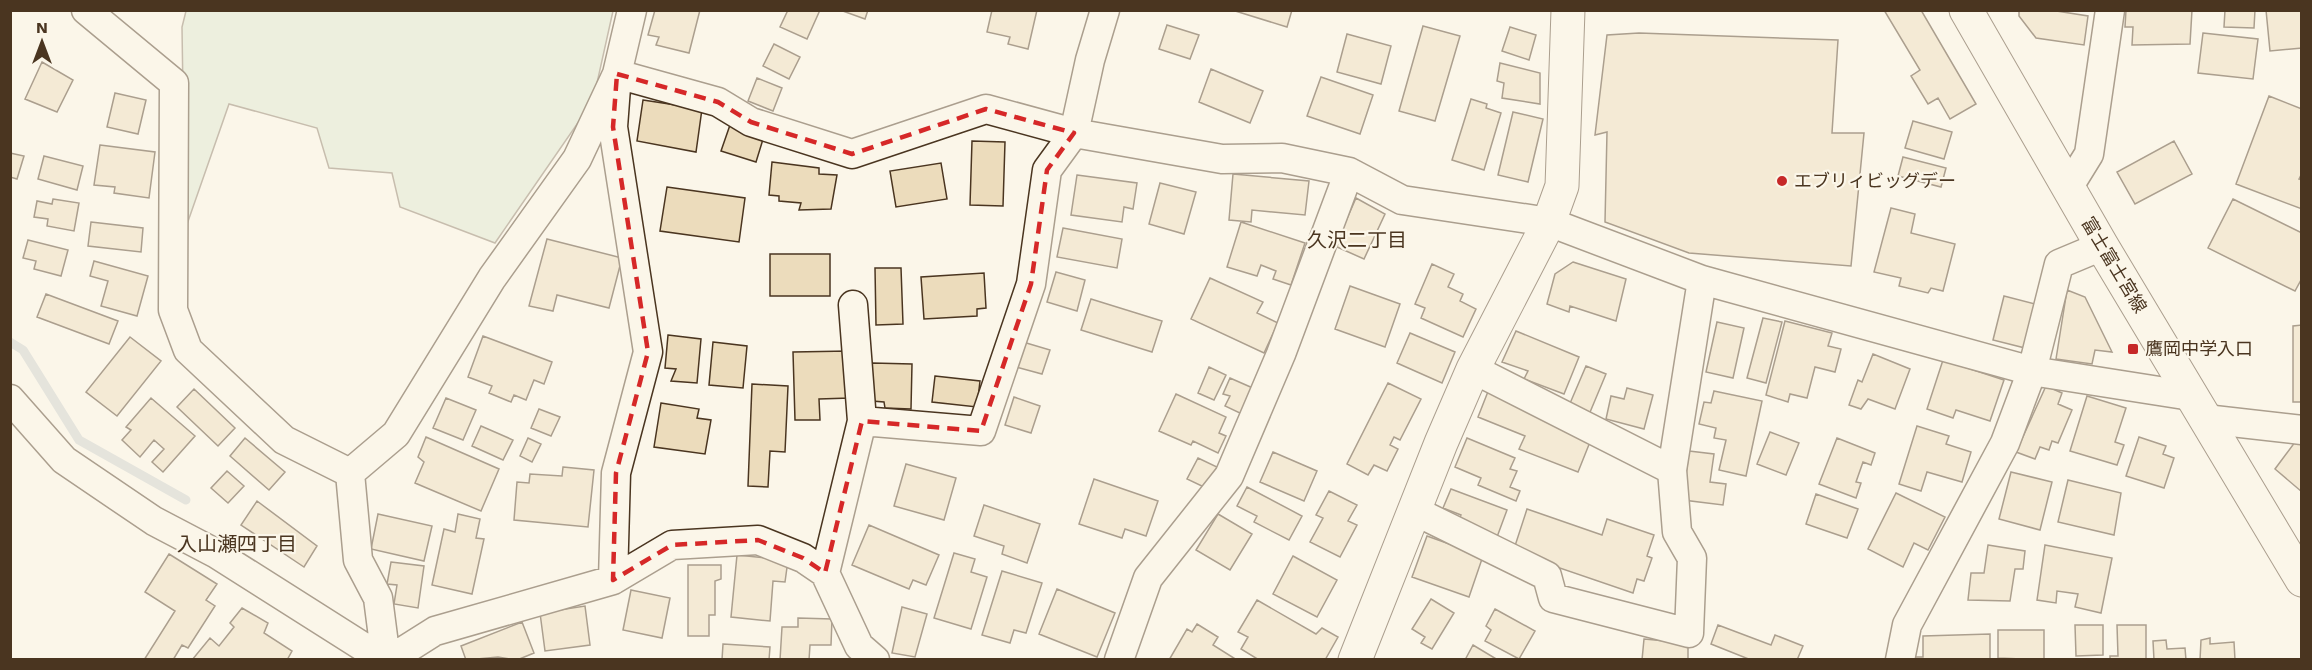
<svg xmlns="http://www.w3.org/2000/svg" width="2312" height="670" viewBox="0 0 2312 670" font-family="'Work Sans','Noto Sans JP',sans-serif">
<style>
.green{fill:#dce7d0;stroke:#887966;stroke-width:1.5}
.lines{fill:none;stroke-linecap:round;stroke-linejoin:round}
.stream{stroke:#c9cecd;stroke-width:9}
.building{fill:#ecdcbc;stroke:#4a3520;stroke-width:1.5}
.street-casing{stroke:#4a3520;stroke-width:31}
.secondary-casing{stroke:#4a3520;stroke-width:35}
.street{stroke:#fbf6e9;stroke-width:28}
.secondary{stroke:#fbf6e9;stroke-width:33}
.marked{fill:none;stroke:#d62828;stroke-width:4.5;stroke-dasharray:12 8;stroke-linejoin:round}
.poi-dot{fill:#c62828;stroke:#fbf6e9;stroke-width:2}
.labels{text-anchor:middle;stroke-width:4.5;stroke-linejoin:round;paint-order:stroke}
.poi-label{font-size:18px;fill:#4a3520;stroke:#fbf6e9;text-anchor:start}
.street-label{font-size:18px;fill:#4a3520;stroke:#fbf6e9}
.neighbourhood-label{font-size:20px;fill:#4a3520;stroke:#fbf6e9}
</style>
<rect width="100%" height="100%" fill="#fbf6e9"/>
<path class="green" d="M186 11H613L593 101 495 243 400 207 392 173 329 168 317 128 229 104 185 230 182 27Z"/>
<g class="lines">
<path class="stream" d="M10 342 23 350 79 440 186 500"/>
</g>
<path class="building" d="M655 10H700L689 53 656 45 659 37 648 35Z
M788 10H820L807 39 780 27Z
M840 10H868L865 19Z
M992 10H1037L1028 49 1008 44 1010 37 987 32Z
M1232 10H1292L1287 27Z
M1884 10H1921L1976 104 1950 119 1938 98 1928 104 1911 76 1920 70Z
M2019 10H2050L2088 16 2084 45 2036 38 2019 16Z
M2126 10H2192L2190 44 2132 45 2133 27H2125Z
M2225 10H2255L2254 28 2224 27Z
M2266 10H2302V48L2270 51Z
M1167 25 1199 35 1190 59 1159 49Z
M1423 26 1460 36 1435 121 1399 111Z
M1510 27 1536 35 1529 60 1502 51Z
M1639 33 1838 40 1832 133H1864L1851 266 1689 253 1605 222 1607 132 1595 135 1607 35Z
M2203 33 2258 39 2253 79 2198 73Z
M1347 34 1391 46 1381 84 1337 72Z
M774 44 800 57 789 79 763 66Z
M42 62 73 80 57 112 25 99Z
M1500 63 1540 73V104L1502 98 1504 83 1497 81Z
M1211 69 1263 91 1250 123 1199 102Z
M1321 77 1373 95 1360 134 1307 116Z
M757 78 782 88 773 111 748 101Z
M115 93 146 100 138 134 107 127Z
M2269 96 2302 109V173L2299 179 2302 180V209L2236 184Z
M1471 99 1487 104 1486 108 1501 113 1484 170 1452 160Z
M643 100 702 109 696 152 637 141Z
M1513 112 1543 119 1528 182 1498 175Z
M1913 121 1952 132 1944 159 1905 148Z
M730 125 764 136 756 162 721 151Z
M972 141 1005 142 1003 206 970 205Z
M2174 141 2192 174 2135 204 2117 172Z
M100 145 155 152 149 198 114 193 115 187 94 185Z
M10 153 24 156 17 179 10 177Z
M44 156 83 166 77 190 38 179Z
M1903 157 1946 168 1941 187 1898 176Z
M772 162 819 168V174L837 175 831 209 799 210 801 203 779 201V196L769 195Z
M941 163 947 199 896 207 890 171Z
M1233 174 1309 181 1305 215 1252 210 1251 222 1229 220Z
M1077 175 1137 183 1133 209 1124 207 1122 222 1071 215Z
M1160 183 1196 192 1184 234 1149 224Z
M667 187 745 198 739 242 660 231Z
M1356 198 1385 214 1364 259 1335 246Z
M53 199 79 203 74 231 47 226 48 219 34 217 37 201 52 204Z
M2233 199 2302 233V278L2295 291 2208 248Z
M1891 208 1915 214 1911 233 1955 244 1943 291 1931 288 1928 293 1899 286 1901 278 1874 272Z
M91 222 143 228 141 252 88 246Z
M1241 222 1305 243 1291 285 1273 279 1276 271 1261 265 1257 276 1227 267Z
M1063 228 1122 239 1117 268 1057 257Z
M547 239 622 258 609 308 557 295 553 311 529 306Z
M28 240 68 250 61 276 34 269 36 261 23 258Z
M770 254H830V296H770Z
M94 261 148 276 137 316 101 306 108 281 90 276Z
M1573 262 1626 279 1616 321 1570 306 1569 312 1547 304 1555 274Z
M1432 264 1454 274 1448 287 1463 294 1460 301 1476 309 1463 337 1421 318 1425 308 1415 304Z
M875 268H901L903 324 876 325Z
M1056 272 1085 280 1077 311 1047 302Z
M984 273 986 308 977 309V316L924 319 921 277Z
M1210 278 1263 302 1257 313 1278 323 1264 353 1191 319Z
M1350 286 1400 304 1385 347 1335 329Z
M2067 290 2085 297 2112 352 2095 350 2092 364 2056 359Z
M46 294 118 321 109 344 37 317Z
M2004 296 2035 304 2025 348 1993 340Z
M1091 299 1162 321 1152 352 1081 330Z
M1763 318 1782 322 1766 383 1747 378Z
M1785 321 1832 333 1828 346 1841 349 1835 372 1815 367 1807 398 1790 394 1788 402 1766 395Z
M1717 322 1744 328 1733 378 1706 372Z
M2302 325V402H2293V326Z
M1516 331 1579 357 1564 394 1524 379 1528 371 1502 362Z
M1410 333 1455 352 1442 383 1397 363Z
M668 335 701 339 697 383 671 381 676 369 665 368Z
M483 336 552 362 544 384 534 380 526 400 514 395 511 402 489 393 492 386 468 377Z
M130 337 161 361 117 416 86 392Z
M713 342 747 346 743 388 709 385Z
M1023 342 1050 350 1042 374 1016 367Z
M849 351 850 398 819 399 820 420H795L793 352Z
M1873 354 1910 369 1895 409 1868 399 1861 409 1849 405 1858 380 1862 382Z
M1943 360 2004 380 1990 421 1956 410 1953 418 1927 409Z
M872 363 912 364 911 409 885 408 884 402 872 401Z
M1586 366 1606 374 1588 417 1568 408Z
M1209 367 1226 375 1214 400 1198 393Z
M935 376 980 381 977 407 932 402Z
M1230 378 1255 389 1244 415 1225 406 1230 396 1223 394Z
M1388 383 1421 399 1400 440 1394 437 1390 445 1398 449 1387 471 1374 465 1368 475 1347 464Z
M752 384 788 386 785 452 770 451 768 487 748 486Z
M2046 386 2062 393 2058 404 2072 410 2058 443 2052 441 2049 450 2040 447 2035 459 2016 452Z
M1627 388 1653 395 1644 429 1606 419 1611 396 1624 399Z
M194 389 235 428 218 446 177 407Z
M1489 389 1594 432 1578 472 1519 449 1525 436 1478 417Z
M1714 391 1762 401 1746 476 1719 470 1726 440 1714 438 1716 428 1699 424 1704 402 1711 403Z
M1176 394 1226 417 1219 433 1226 436 1218 453 1193 441 1191 445 1159 431Z
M2087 396 2126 408 2115 442 2124 445 2117 465 2070 451Z
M1014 397 1040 406 1031 433 1005 425Z
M151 398 195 436 163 472 152 462 164 449 154 440 140 457 122 440 131 430 126 427Z
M446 398 476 410 463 440 433 428Z
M661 403 699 409 697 418 711 420 705 454 654 447Z
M539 409 560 417 551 436 531 428Z
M481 426 513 440 503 460 472 446Z
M1917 426 1949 436 1946 444 1971 452 1962 482 1927 472 1921 491 1899 484Z
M1770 432 1799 443 1786 475 1757 464Z
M426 437 499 469 481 511 415 483 424 462 418 457Z
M2139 437 2166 446 2163 454 2174 458 2164 488 2126 476Z
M245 438 285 472 269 490 230 456Z
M528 438 541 444 532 462 520 456Z
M1467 438 1515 458 1510 469 1517 471 1510 487 1520 491 1516 501 1478 485 1481 478 1455 467Z
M1837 438 1875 453 1871 465 1863 462 1856 482 1861 483 1856 498 1819 484Z
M2298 438 2302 439V492L2275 469Z
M1689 451 1714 454 1710 482 1726 484 1723 505 1683 500Z
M1273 452 1317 471 1304 501 1260 482Z
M1198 458 1217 467 1206 488 1187 479Z
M906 464 956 478 944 520 894 506Z
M563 467 594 470 588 527 514 520 517 482 529 483 530 474 562 476Z
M227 471 244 486 228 503 211 488Z
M2011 472 2052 482 2040 530 1999 519Z
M1094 479 1158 501 1146 536 1125 529 1122 538 1079 524Z
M2068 480 2121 493 2114 535 2058 522Z
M1247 487 1302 516 1289 540 1254 522 1257 516 1237 506Z
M1451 489 1507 510 1497 537 1458 522 1461 515 1443 508Z
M1329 491 1357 505 1348 521 1357 525 1340 557 1310 542 1323 518 1316 515Z
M1896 493 1945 517 1928 550 1914 543 1903 567 1868 549Z
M1816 494 1858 509 1847 538 1806 524Z
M257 501 317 546 304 567 241 525Z
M984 505 1040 524 1027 563 1002 554 1004 546 974 536Z
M1527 509 1602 535 1607 519 1654 535 1647 556 1652 558 1644 581 1637 579 1633 593 1513 552Z
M378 514 432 526 424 561 371 549Z
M458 514 480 519 476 538 484 539 472 594 432 585 444 529 455 532Z
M1218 514 1252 534 1230 570 1196 550Z
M869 525 939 555 926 585 913 580 909 589 852 565Z
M1427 536 1483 556 1469 597 1412 577Z
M1988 545 2025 551 2023 569H2015L2010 601 1968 600 1971 573H1984Z
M2045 545 2112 558 2101 613 2075 607 2078 594 2057 591 2056 603 2037 600Z
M954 553 975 559 971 572 987 577 971 629 934 618Z
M169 554 217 584 206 600 215 606 188 648 182 645 173 660H144L175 611 145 592Z
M737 555 788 560 785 582 773 581 770 621 731 617Z
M1293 556 1337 580 1317 617 1273 594Z
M391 562 424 566 418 608 394 604 397 585 387 584Z
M688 565H721V579L715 581V615H709V636H688Z
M1002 571 1042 583 1026 633 1014 630 1010 643 982 635Z
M1057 589 1115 613 1097 657 1039 634Z
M631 590 670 598 662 638 623 630Z
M1431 599 1454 613 1432 649 1421 643 1425 637 1412 629Z
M1257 600 1316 634 1322 628 1338 637 1325 660H1259L1241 649 1248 637 1238 632Z
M585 606 590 645 545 651 540 613Z
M902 607 927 614 915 657 892 653Z
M242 608 268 623 264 633 292 651 287 660H192L210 638 219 646 234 627 230 623Z
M1495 609 1535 631 1519 659 1485 641 1491 630 1486 626Z
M798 618 832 619 831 645H810L809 660H780L782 627H798Z
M522 622 534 653 517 660 498 657 466 660 461 646Z
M1197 624 1218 637 1213 645 1237 660H1169L1187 629 1192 632Z
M1718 625 1771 645 1775 635 1803 646 1797 660H1751L1711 644Z
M2075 625H2103V655L2076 656Z
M2117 625H2146V660H2110V656H2118Z
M1998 630H2044V660L1998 658Z
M1990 634V660H1914V657H1923V636Z
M2210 638V644L2234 642 2235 660H2200L2201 640Z
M1644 639 1688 643V660H1642Z
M2166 640 2167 649 2185 648 2186 660H2154L2153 641Z
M723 644 770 647 769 660H722Z
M1473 645 1498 660H1465Z"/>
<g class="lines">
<g class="street-casing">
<path id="street" d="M86 10 174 83 173 310 188 350 284 440 350 473 358 560 378 598 386 660
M2068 188 2089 154 2110 10
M1473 369 1672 470
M10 399 64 460 154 521 215 553 384 660
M2205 419 2302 430
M862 421 981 431 1031 284 1047 170 1074 133 1090 60 1105 10
M350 473 396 434 492 278 577 159 617 74 632 10
M1415 511 1547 576 1553 598 1689 633 1692 558 1677 532 1672 470 1702 280
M825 573 862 421 853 305
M613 580 616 473 648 352 613 127 617 74 718 102 751 122 852 154 986 109 1074 133 1222 159 1282 158 1349 172 1402 200 1549 222 1702 280 2032 371 2191 396
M389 660 435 631 613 580 672 545 758 540 803 558 825 573 859 646 875 660
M1119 660 1148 578 1229 476 1281 354 1349 172
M1900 660 1907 625 2005 443 2032 371 2059 264 2102 246"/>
</g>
<g class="secondary-casing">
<path id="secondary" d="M1966 10 2102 246 2302 580
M1355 660 1441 443 1473 369 1549 222 1562 186 1568 10"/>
</g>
<use href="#street" class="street"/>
<use href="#secondary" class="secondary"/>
</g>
<path d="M0 0H2312V670H0ZM617 74 718 102 751 122 852 154 986 109 1074 133 1047 170 1031 284 981 431 862 421 825 573 803 558 758 540 672 545 613 580 616 473 648 352 613 127Z" fill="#fbf6e9" fill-opacity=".55" fill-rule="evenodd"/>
<path class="marked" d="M617 74 718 102 751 122 852 154 986 109 1074 133 1047 170 1031 284 981 431 862 421 825 573 803 558 758 540 672 545 613 580 616 473 648 352 613 127Z"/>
<g class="poi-dot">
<circle cx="1782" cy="181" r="6"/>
<rect x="2127" y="343" width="12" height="12" rx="3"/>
</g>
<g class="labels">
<g class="poi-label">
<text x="1794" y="187">エブリィビッグデー</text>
<text x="2145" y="355">鷹岡中学入口</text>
</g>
<g class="street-label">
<text transform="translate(2114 265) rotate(59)" y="6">富士富士宮線</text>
</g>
<g class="neighbourhood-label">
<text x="1357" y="247">久沢二丁目</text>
<text x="237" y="551">入山瀬四丁目</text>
</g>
</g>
<rect width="2312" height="670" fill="none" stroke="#4a3520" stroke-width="24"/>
<g transform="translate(42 42)" stroke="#fbf6e9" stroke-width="4.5" paint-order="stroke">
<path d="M0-4.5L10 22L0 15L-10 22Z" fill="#4a3520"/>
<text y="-9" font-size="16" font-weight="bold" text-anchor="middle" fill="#4a3520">N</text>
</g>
</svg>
